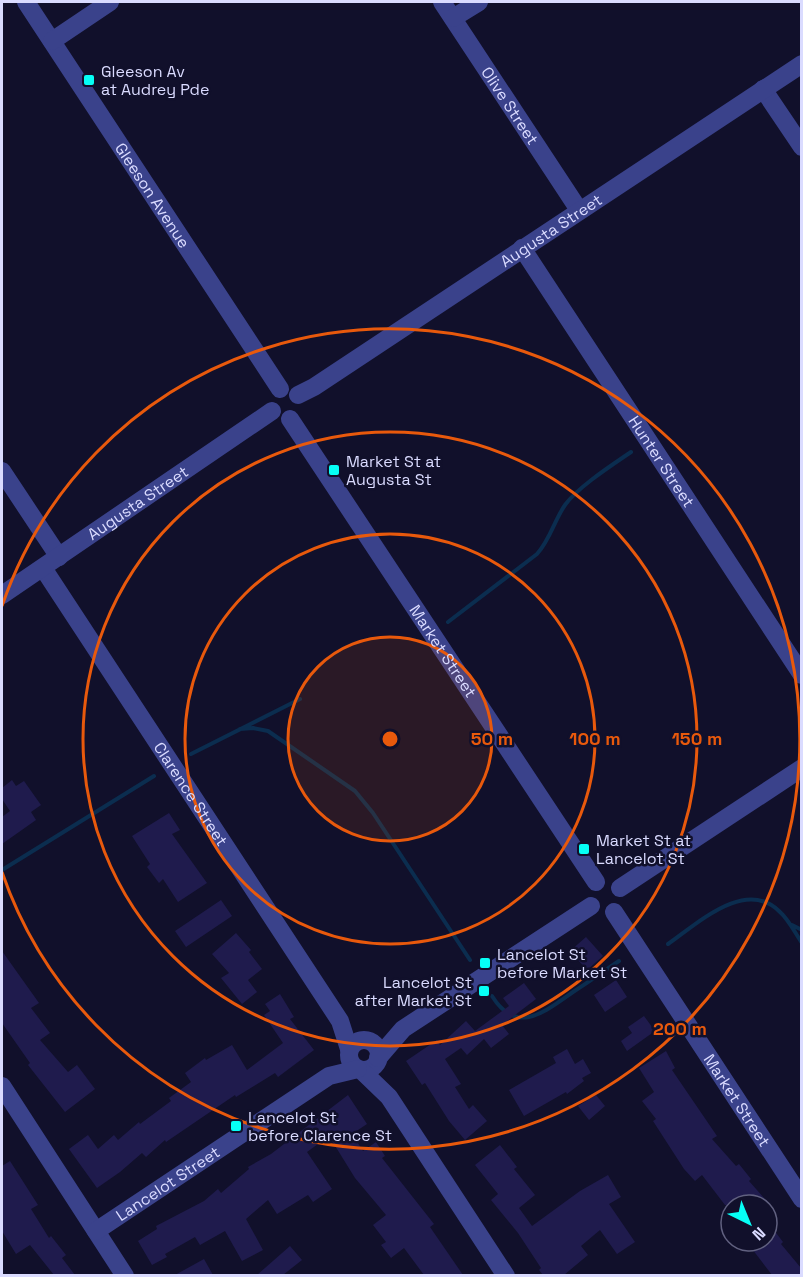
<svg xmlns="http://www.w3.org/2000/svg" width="803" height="1277" viewBox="0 0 803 1277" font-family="'Space Grotesk',sans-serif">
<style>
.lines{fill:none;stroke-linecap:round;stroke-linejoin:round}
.stream{stroke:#0b2d4f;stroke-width:4}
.building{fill:#1f1b4d}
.minor{stroke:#3a428b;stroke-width:18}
.ring{fill:none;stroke:#e8590c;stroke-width:3}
.poi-dot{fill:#06fff6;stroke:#11102b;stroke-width:2}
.labels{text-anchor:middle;stroke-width:5;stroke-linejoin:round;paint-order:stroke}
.poi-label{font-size:16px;fill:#dadbff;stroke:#11102b;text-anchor:start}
.street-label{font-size:16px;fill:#dadbff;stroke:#11102b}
.centre{fill:#e8590c;stroke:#11102b;stroke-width:3}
.ring-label{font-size:18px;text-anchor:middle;font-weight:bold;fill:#e8590c;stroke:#11102b;stroke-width:5;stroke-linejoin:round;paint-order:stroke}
</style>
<rect width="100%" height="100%" fill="#11102b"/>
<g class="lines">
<path class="stream" d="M448 622 537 554C550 540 554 521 565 505 578 487 612 465 631 452
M240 729 253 728 268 731 355 791 373 813 470 960
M191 754 300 699
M2 870 154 776
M792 925 802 930
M668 944C697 924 746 877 780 912 789 920 795 933 802 943
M492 996C517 1036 544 1012 573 992 589 982 604 971 619 961"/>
</g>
<path class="building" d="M12 780 16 786 24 781 41 805 31 812 36 820 2 844V817L10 811 2 799V788Z
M169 813 180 830 172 834 207 883 178 902 163 879 159 883 147 867 150 864 132 836Z
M221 900 232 916 186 947 175 931Z
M236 933 251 950 249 952 262 969 248 980 257 992 242 1004 221 978 229 973 212 954Z
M586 937 603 956 587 970 570 951Z
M2 951 39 1003 31 1008 50 1033 40 1040 68 1072 77 1065 95 1089 65 1112 28 1065 30 1063 2 1023Z
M616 980 627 997 605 1012 594 995Z
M524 983 536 999 502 1025 509 1034 491 1048 484 1039 467 1055 461 1048 445 1059 461 1084 455 1087 469 1109 473 1105 487 1121 465 1140 449 1121 425 1083 422 1085 406 1061 437 1040 440 1045 466 1021 475 1031 509 1006 503 998Z
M280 994 294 1017 290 1019 314 1050 278 1077 275 1073 236 1097 235 1095 166 1142 165 1140 146 1157 142 1153 120 1172 97 1188 69 1149 88 1135 98 1149 114 1135 118 1140 139 1122 140 1124 171 1101 169 1098 191 1082 185 1073 205 1058 206 1060 232 1045 247 1070 283 1043 264 1015 270 1011 265 1004Z
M644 1016 655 1031 627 1051 621 1041 632 1033 628 1027Z
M567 1049 575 1064 583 1059 591 1073 582 1078 584 1081 567 1094 566 1092 524 1116 509 1090 556 1063 553 1057Z
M666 1051 675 1068 672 1070 717 1136 712 1139 736 1166 739 1164 751 1179 749 1181 765 1199 757 1205H725L702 1175 695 1181 684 1169 653 1121 656 1119 642 1101 654 1092 639 1068Z
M348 1095 367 1124 352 1134 363 1151 376 1142 385 1156 382 1158 434 1224 430 1227 463 1275H424L404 1248 391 1258 381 1245 386 1242 373 1225 386 1215 355 1178 329 1136 307 1152 332 1189 313 1202 308 1195 277 1214 268 1200 246 1219 263 1250 242 1261 225 1231 200 1245 195 1237 165 1254 167 1257 152 1265 138 1241 157 1229 156 1226 204 1201 218 1189 221 1193 249 1169 248 1167 271 1154Z
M596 1095 605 1106 589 1120 578 1106Z
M500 1145 517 1167 514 1169 535 1195 519 1208 532 1226 580 1191 608 1175 621 1197 609 1204 635 1242 617 1254 600 1230 581 1246 588 1255 564 1275H543L539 1270 541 1268 518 1233 491 1200 498 1194 475 1165Z
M10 1161 38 1205 31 1209 49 1238 51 1236 66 1255 62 1258 75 1275H54L30 1245 16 1254 2 1231V1166Z
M767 1221 783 1242 781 1244 801 1268V1275H772L746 1241H767Z
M290 1246 302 1260 283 1275H257Z
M204 1259 213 1275H175Z"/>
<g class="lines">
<g class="minor">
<path id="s1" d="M26 2 280 389"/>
<path id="s2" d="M442 2 579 210"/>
<path d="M453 18 479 2"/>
<path d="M52 41 110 2"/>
<path d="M763 89 802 147"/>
<path id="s3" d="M522 248 802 675"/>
<path id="s4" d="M298 395 314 387 802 64"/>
<path id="s5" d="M290 419 596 882"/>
<path d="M2 471 59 557"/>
<path id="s6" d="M43 568 340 1021 349 1049"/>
<path id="s7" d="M2 595 272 411"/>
<path d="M620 888 802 768"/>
<path id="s8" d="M614 912 802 1199"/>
<circle cx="364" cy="1055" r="15"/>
<path d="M378 1058 403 1029 591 906"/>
<path d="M361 1070 389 1097 506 1276"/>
<path d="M2 1086 125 1276"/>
<path id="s9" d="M96 1231 329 1076 358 1069"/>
</g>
</g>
<circle cx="390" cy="739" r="102" fill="#e8590c" fill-opacity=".12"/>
<g class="ring">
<circle cx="390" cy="739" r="102"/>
<circle cx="390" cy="739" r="205"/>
<circle cx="390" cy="739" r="307"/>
<path d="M2 606A410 410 0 1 1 2 872"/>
</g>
<g class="poi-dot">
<rect x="83" y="74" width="12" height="12" rx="3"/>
<rect x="328" y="464" width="12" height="12" rx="3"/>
<rect x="578" y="843" width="12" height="12" rx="3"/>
<rect x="479" y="957" width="12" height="12" rx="3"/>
<rect x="478" y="985" width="12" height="12" rx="3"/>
<rect x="230" y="1120" width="12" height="12" rx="3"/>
</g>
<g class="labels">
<g class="poi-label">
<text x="101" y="77">Gleeson Av<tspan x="101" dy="18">at Audrey Pde</tspan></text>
<text x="346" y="467">Market St at<tspan x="346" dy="18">Augusta St</tspan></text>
<text x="596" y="846">Market St at<tspan x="596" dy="18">Lancelot St</tspan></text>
<text x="497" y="960">Lancelot St<tspan x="497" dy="18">before Market St</tspan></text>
<text x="472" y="988" text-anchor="end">Lancelot St<tspan x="472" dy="18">after Market St</tspan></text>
<text x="248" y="1123">Lancelot St<tspan x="248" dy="18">before Clarence St</tspan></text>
</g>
<g class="street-label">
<text dy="6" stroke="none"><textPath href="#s2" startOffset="124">Olive Street</textPath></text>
<text dy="6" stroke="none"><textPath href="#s1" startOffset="231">Gleeson Avenue</textPath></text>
<text dy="6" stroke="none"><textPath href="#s4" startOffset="302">Augusta Street</textPath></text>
<text dy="6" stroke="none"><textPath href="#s3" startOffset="255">Hunter Street</textPath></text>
<text dy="6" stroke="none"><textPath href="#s7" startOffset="164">Augusta Street</textPath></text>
<text dy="6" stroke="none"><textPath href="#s5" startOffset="278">Market Street</textPath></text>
<text dy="6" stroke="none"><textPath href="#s6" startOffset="270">Clarence Street</textPath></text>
<text dy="6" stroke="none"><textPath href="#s8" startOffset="225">Market Street</textPath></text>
<text dy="6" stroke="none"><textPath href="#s9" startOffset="86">Lancelot Street</textPath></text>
</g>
</g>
<circle cx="390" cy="739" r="9" class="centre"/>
<g class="ring-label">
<text x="492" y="745">50 m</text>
<text x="595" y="745">100 m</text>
<text x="697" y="745">150 m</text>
<text x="680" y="1035">200 m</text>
</g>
<rect width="803" height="1277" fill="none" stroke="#dadbff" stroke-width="6"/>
<g transform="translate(749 1223) rotate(137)"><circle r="28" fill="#11102b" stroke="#616180" stroke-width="1.5"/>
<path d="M0-4.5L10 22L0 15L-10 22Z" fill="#06fff6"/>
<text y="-9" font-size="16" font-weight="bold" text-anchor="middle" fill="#dadbff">N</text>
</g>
</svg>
